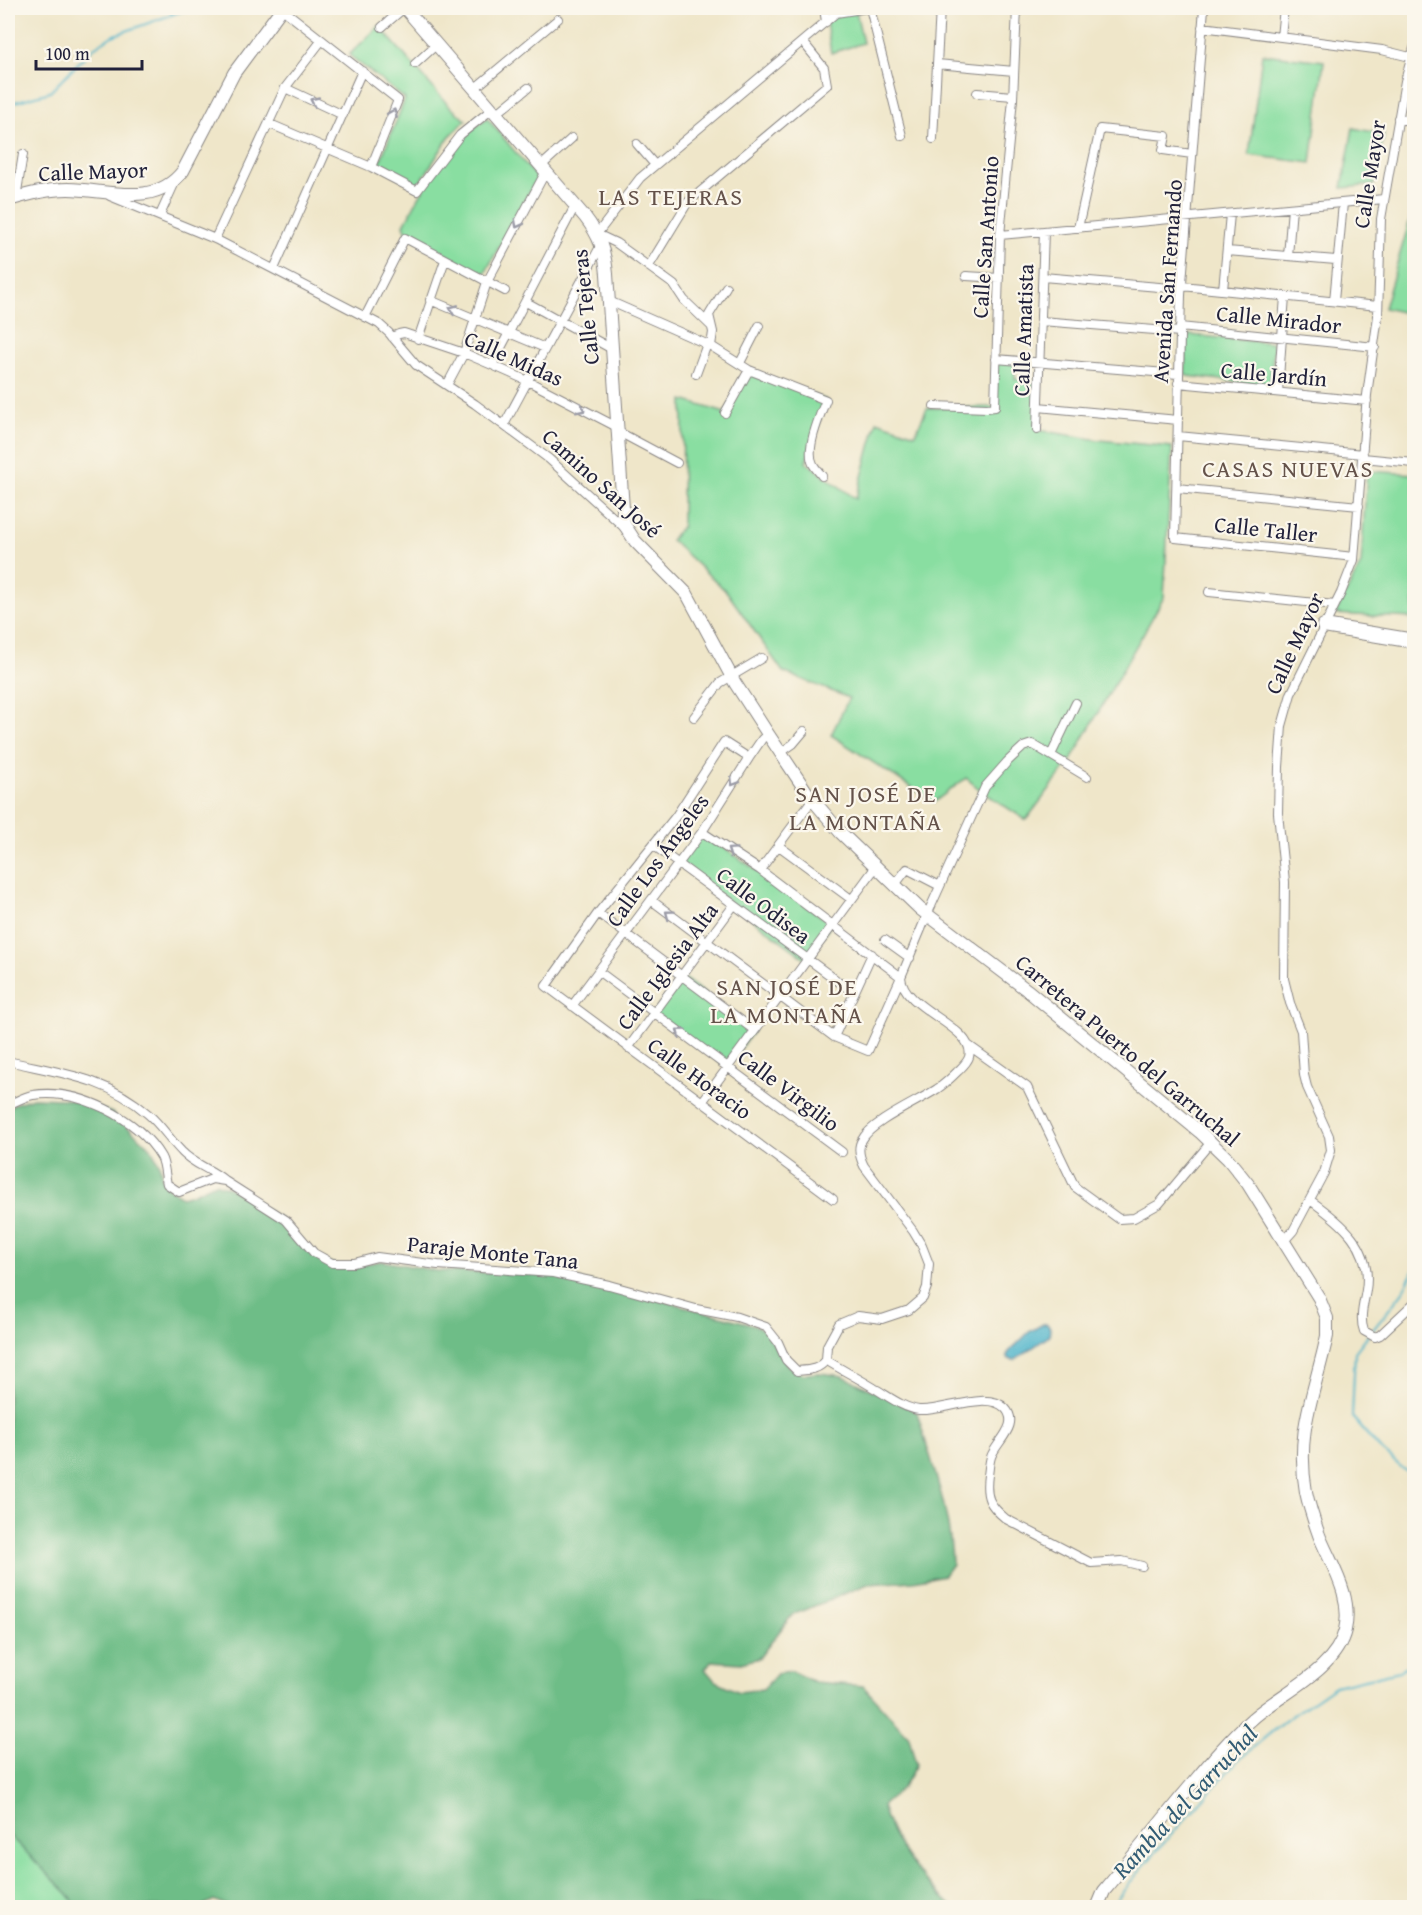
<svg xmlns="http://www.w3.org/2000/svg" width="1422" height="1915" viewBox="0 0 1422 1915" font-family="'Gentium Book Plus',serif">
<style>
.green{fill:#89dea1;stroke:#56806e;stroke-width:1.5}
.forest{fill:#6ebd87;stroke:#487061;stroke-width:1.5}
.water{fill:#4bb3ca;stroke:#366a82;stroke-width:1.5}
.lines{fill:none;stroke-linecap:round;stroke-linejoin:round}
.stream{stroke:#4bb3ca;stroke-width:2}
.street-casing{stroke:#888482;stroke-width:10}
.secondary-casing{stroke:#888482;stroke-width:14}
.primary-casing{stroke:#888482;stroke-width:16}
.street{stroke:#fff;stroke-width:8}
.secondary{stroke:#fff;stroke-width:12}
.primary{stroke:#fff;stroke-width:14}
.oneway{stroke:#9c9ca7}
.labels{text-anchor:middle;stroke-width:4.5;stroke-linejoin:round;paint-order:stroke}
.street-label{font-size:22px;fill:#22223b;stroke:#fbf7ec}
.neighbourhood-label{font-size:24px;letter-spacing:1.5px;fill:#64524a;stroke:#fbf7ec}
.water-label{font-size:24px;font-style:italic;fill:#325c74;stroke:#fbf7ec}
</style>
<rect width="100%" height="100%" fill="#fbf7ec"/>
<filter id="ink" filterUnits="userSpaceOnUse"><feTurbulence type="fractalNoise" baseFrequency=".0167" numOctaves="2"/><feDisplacementMap in="SourceGraphic" scale="12" xChannelSelector="R" yChannelSelector="G"/><feConvolveMatrix kernelMatrix="1 2 1 2 8 2 1 2 1" color-interpolation-filters="sRGB"/></filter>
<filter id="wash" filterUnits="userSpaceOnUse"><feTurbulence type="fractalNoise" baseFrequency=".008" numOctaves="4" result="noise"/><feDisplacementMap in="SourceGraphic" scale="24" xChannelSelector="R" yChannelSelector="G"/><feGaussianBlur stdDeviation="1.35" result="paint"/><feColorMatrix in="noise" values="0 0 0 0 0 0 0 0 0 0 0 0 0 0 0 0 0 1.4 0 .05"/><feComposite in="paint" operator="in"/></filter>
<g filter="url(#wash)">
<rect width="100%" height="100%" fill="#efe6c9"/>
<path class="green" d="M856 11 863 43 831 53 826 22 836 13Z
M379 26 449 106 466 120 449 137 418 186 379 164 405 99 349 55Z
M1262 54 1324 61 1311 163 1249 155Z
M487 118 537 178 484 275 408 235 404 225 425 186 463 136Z
M1353 128 1384 134 1374 185 1342 188Z
M1414 206V315L1384 308Z
M1190 335 1272 343 1274 348 1270 382 1266 385 1187 376 1185 373 1187 338Z
M996 359 1015 360V379L1039 381 1038 430 1099 440 1172 447 1164 597 1070 762 1026 820 983 792 966 778 934 802 831 735 849 698 783 672 727 592 671 540 682 526 683 400 725 413 749 370 826 400 806 462 856 499 877 421 915 434 927 408 995 407Z
M1367 471 1414 474V618L1335 614 1361 564Z
M702 832 832 924 806 959 678 864Z
M681 976 754 1030 727 1067 654 1013Z
M8 1834 69 1895 77 1907H8Z"/>
<path class="forest" d="M33 1098 64 1099 87 1104 112 1113 150 1147 159 1163 162 1178 169 1189 182 1197 192 1194 215 1183 229 1188 280 1218 313 1255 337 1266 346 1267 382 1261 438 1271 551 1275 595 1283 755 1325 766 1332 788 1366 803 1374 820 1373 843 1376 917 1412C931 1462 951 1513 952 1564L944 1575 914 1581 868 1584 792 1615 759 1658 741 1663 711 1661 705 1669 715 1681 739 1692 763 1689 778 1673 791 1671 814 1682 863 1686 909 1737 916 1765 903 1787 882 1806C893 1846 923 1881 953 1907L231 1908 214 1900 200 1907H77L69 1895 8 1834V1110L14 1104Z"/>
<path class="water" d="M1043 1324H1047L1050 1328 1049 1336 1015 1360 1009 1359 1007 1355 1009 1352 1029 1332Z"/>
<g class="lines">
<path class="stream" d="M167 8 173 14
M8 104 50 92 92 49 112 36 191 8
M1372 1331 1402 1293 1414 1270
M1368 1335 1355 1352 1352 1417 1379 1448 1414 1478
M1110 1908 1145 1864 1237 1761 1286 1720 1335 1686 1399 1671 1414 1661"/>
</g>
</g>
<g filter="url(#ink)">
<g class="lines">
<g class="street-casing">
<path id="street" d="M281 8 398 100 371 167
M824 8 826 22
M870 8 902 136
M1204 8 1181 295 1175 538 1354 557
M382 27 404 8
M1202 27 1382 50 1414 58
M1281 37 1284 8
M415 64 437 44
M937 64 1014 71
M285 88 343 115
M474 89 558 19
M977 93 1013 96
M495 115 528 88
M1398 118 1414 122
M270 124 371 167 417 191 460 135 491 110
M933 139 940 8
M637 144 655 165
M540 167 572 138
M110 196 215 239 379 324 389 333 416 365 475 404 549 459 626 529
M16 198 23 154
M160 215 176 180
M1078 228 1100 129 1166 136 1163 150 1192 154
M1000 235 1384 199
M215 239 285 88 322 40
M1227 251 1336 260
M1288 256 1292 208
M649 266 688 202 827 85 824 68 803 42
M274 269 362 71
M966 276 999 278
M1043 277 1182 289
M1182 286 1378 306
M1223 290 1230 214
M430 300 545 348
M609 301 711 346 749 370 826 400C820 415 805 449 813 464 815 468 819 472 822 476
M1334 301 1343 203
M526 302 612 349
M365 317 405 238 505 291
M1041 321 1180 332
M711 326 684 300 674 285 616 243 597 234 640 178 836 13 868 8
M1180 327 1375 347
M392 337 399 334 404 333 464 353 492 365 528 381 617 427
M418 339 445 260
M711 346 713 332 709 315 726 287
M996 359 1178 374
M740 363 759 326
M492 365 575 206
M696 374 707 344
M1178 383 1367 401
M447 385 464 353 487 282 545 173
M1278 392 1285 296
M934 406 987 408 995 407 1000 235 1013 99 1017 8
M1038 407 1178 420
M725 413 749 370
M504 425 602 243
M1037 430 1044 231
M617 431 677 463
M1178 436 1363 454
M1363 458 1414 463
M1177 488 1359 506
M1209 592 1335 605
M694 717 720 683 762 658
M780 753 793 744 804 731
M1051 755 1076 703
M749 758 724 742 676 816 598 913 546 986 833 1199
M702 832 760 870 901 977
M653 845 854 993
M779 846 851 899
M760 870 812 800
M894 886 907 869 940 886
M651 900 834 1037 868 1051 901 977 927 915 985 787 1007 762 1023 747 1032 744 1087 777
M598 913 754 1030
M885 940 910 958
M598 971 842 1152
M572 1006 702 832 749 758 762 739 768 734
M834 1037 872 954
M968 1045 1027 1087 1075 1187 1119 1219 1134 1218 1159 1204 1211 1142
M628 1048 734 905
M8 1061C59 1073 106 1077 148 1114 161 1125 170 1140 182 1152 193 1164 211 1169 224 1180
M702 1102 875 868
M8 1105C15 1102 25 1096 33 1095 78 1088 138 1118 161 1157 165 1164 165 1176 167 1184L179 1192 212 1179 225 1181 286 1220 314 1253 332 1263H354L377 1257 438 1265 553 1273 609 1285 696 1309 737 1317 766 1327 778 1342 786 1360 797 1371C809 1370 819 1370 826 1360
M1310 1200C1341 1222 1373 1247 1366 1290 1364 1303 1359 1318 1364 1331L1375 1337 1380 1335 1414 1303
M1284 1241 1293 1231 1324 1173 1331 1150 1329 1136 1307 1087 1304 1075 1301 1031 1290 1003 1284 979 1285 882 1278 813 1279 767 1282 726 1291 694 1341 593 1354 560 1367 395 1378 316 1381 219 1405 81 1414 48
M826 1360 827 1346 839 1324 858 1316 882 1319 909 1310 923 1298 927 1287 929 1264 922 1246 913 1231 864 1166C860 1158 857 1148 862 1140 871 1122 919 1101 937 1089 945 1084 951 1078 958 1071 962 1067 967 1063 969 1057 977 1027 903 1010 901 977
M826 1360C842 1370 858 1378 874 1388 888 1396 903 1408 919 1410 943 1412 986 1390 1005 1408 1021 1425 996 1442 991 1457 989 1463 989 1470 988 1475 985 1497 989 1505 1006 1519L1091 1563 1122 1561 1142 1566"/>
</g>
<g class="secondary-casing">
<path id="secondary" d="M405 8 585 217C599 235 605 251 607 274L624 524 635 541 687 594 735 683 768 734 808 794 841 833 920 909 1027 990 1200 1132 1228 1159 1248 1184 1319 1298 1327 1318V1336C1315 1393 1295 1431 1306 1492 1309 1506 1314 1521 1319 1535 1331 1565 1353 1595 1345 1630 1336 1670 1281 1693 1252 1719 1226 1742 1204 1770 1182 1796 1156 1828 1130 1860 1104 1891L1097 1908
M8 200C27 195 47 189 68 189 107 189 154 209 183 171L234 73 282 8"/>
</g>
<g class="primary-casing">
<path id="primary" d="M1324 626 1414 641"/>
</g>
<use href="#street" class="street"/>
<use href="#secondary" class="secondary"/>
<use href="#primary" class="primary"/>
</g>
<defs><path id="oneway-chevron" d="M-2-3.5L2.5 0L-2 3.5" fill="none" stroke-width="1.6" stroke-linecap="round" stroke-linejoin="round" transform="scale(1.5)"/></defs>
<g class="oneway">
<use href="#oneway-chevron" transform="translate(314 101) rotate(-155)"/>
<use href="#oneway-chevron" transform="translate(393 113) rotate(-68)"/>
<use href="#oneway-chevron" transform="translate(518 224) rotate(118)"/>
<use href="#oneway-chevron" transform="translate(453 309) rotate(-157)"/>
<use href="#oneway-chevron" transform="translate(581 409) rotate(27)"/>
<use href="#oneway-chevron" transform="translate(734 782) rotate(122)"/>
<use href="#oneway-chevron" transform="translate(731 851) rotate(-146)"/>
<use href="#oneway-chevron" transform="translate(669 914) rotate(-143)"/>
<use href="#oneway-chevron" transform="translate(680 1032) rotate(-143)"/>
</g>
</g>
<g class="labels">
<g class="street-label">
<text transform="translate(93 171) rotate(-2)" y="8">Calle Mayor</text>
<text transform="translate(1369 174) rotate(-81)" y="8">Calle Mayor</text>
<text transform="translate(985 237) rotate(-86)" y="8">Calle San Antonio</text>
<text transform="translate(1167 281) rotate(-86)" y="8">Avenida San Fernando</text>
<text transform="translate(585 307) rotate(-96)" y="8">Calle Tejeras</text>
<text transform="translate(1279 319) rotate(6)" y="8">Calle Mirador</text>
<text transform="translate(1023 330) rotate(-88)" y="8">Calle Amatista</text>
<text transform="translate(514 358) rotate(24)" y="8">Calle Midas</text>
<text transform="translate(1274 374) rotate(5)" y="8">Calle Jardín</text>
<text transform="translate(602 483) rotate(42)" y="8">Camino San José</text>
<text transform="translate(1266 529) rotate(6)" y="8">Calle Taller</text>
<text transform="translate(1294 643) rotate(-65)" y="8">Calle Mayor</text>
<text transform="translate(657 860) rotate(-54)" y="8">Calle Los Ángeles</text>
<text transform="translate(764 905) rotate(37)" y="8">Calle Odisea</text>
<text transform="translate(667 966) rotate(-53)" y="8">Calle Iglesia Alta</text>
<text transform="translate(1128 1050) rotate(40)" y="8">Carretera Puerto del Garruchal</text>
<text transform="translate(700 1078) rotate(36)" y="8">Calle Horacio</text>
<text transform="translate(789 1090) rotate(37)" y="8">Calle Virgilio</text>
<text transform="translate(493 1252) rotate(6)" y="8">Paraje Monte Tana</text>
</g>
<g class="neighbourhood-label">
<text x="671" y="205">LAS TEJERAS</text>
<text x="1288" y="477">CASAS NUEVAS</text>
<text x="866" y="802">SAN JOSÉ DE<tspan x="866" dy="28">LA MONTAÑA</tspan></text>
<text x="787" y="995">SAN JOSÉ DE<tspan x="787" dy="28">LA MONTAÑA</tspan></text>
</g>
<g class="water-label">
<text transform="translate(1185 1802) rotate(-47)" y="8">Rambla del Garruchal</text>
</g>
</g>
<rect width="1422" height="1915" fill="none" stroke="#fbf7ec" stroke-width="30"/>
<path d="M36 60v9h106v-9" fill="none" stroke="#22223b" stroke-width="3"/>
<text x="45" y="60" font-size="18" fill="#22223b" stroke="#fbf7ec" stroke-width="4.5" paint-order="stroke">100 m</text>
</svg>
